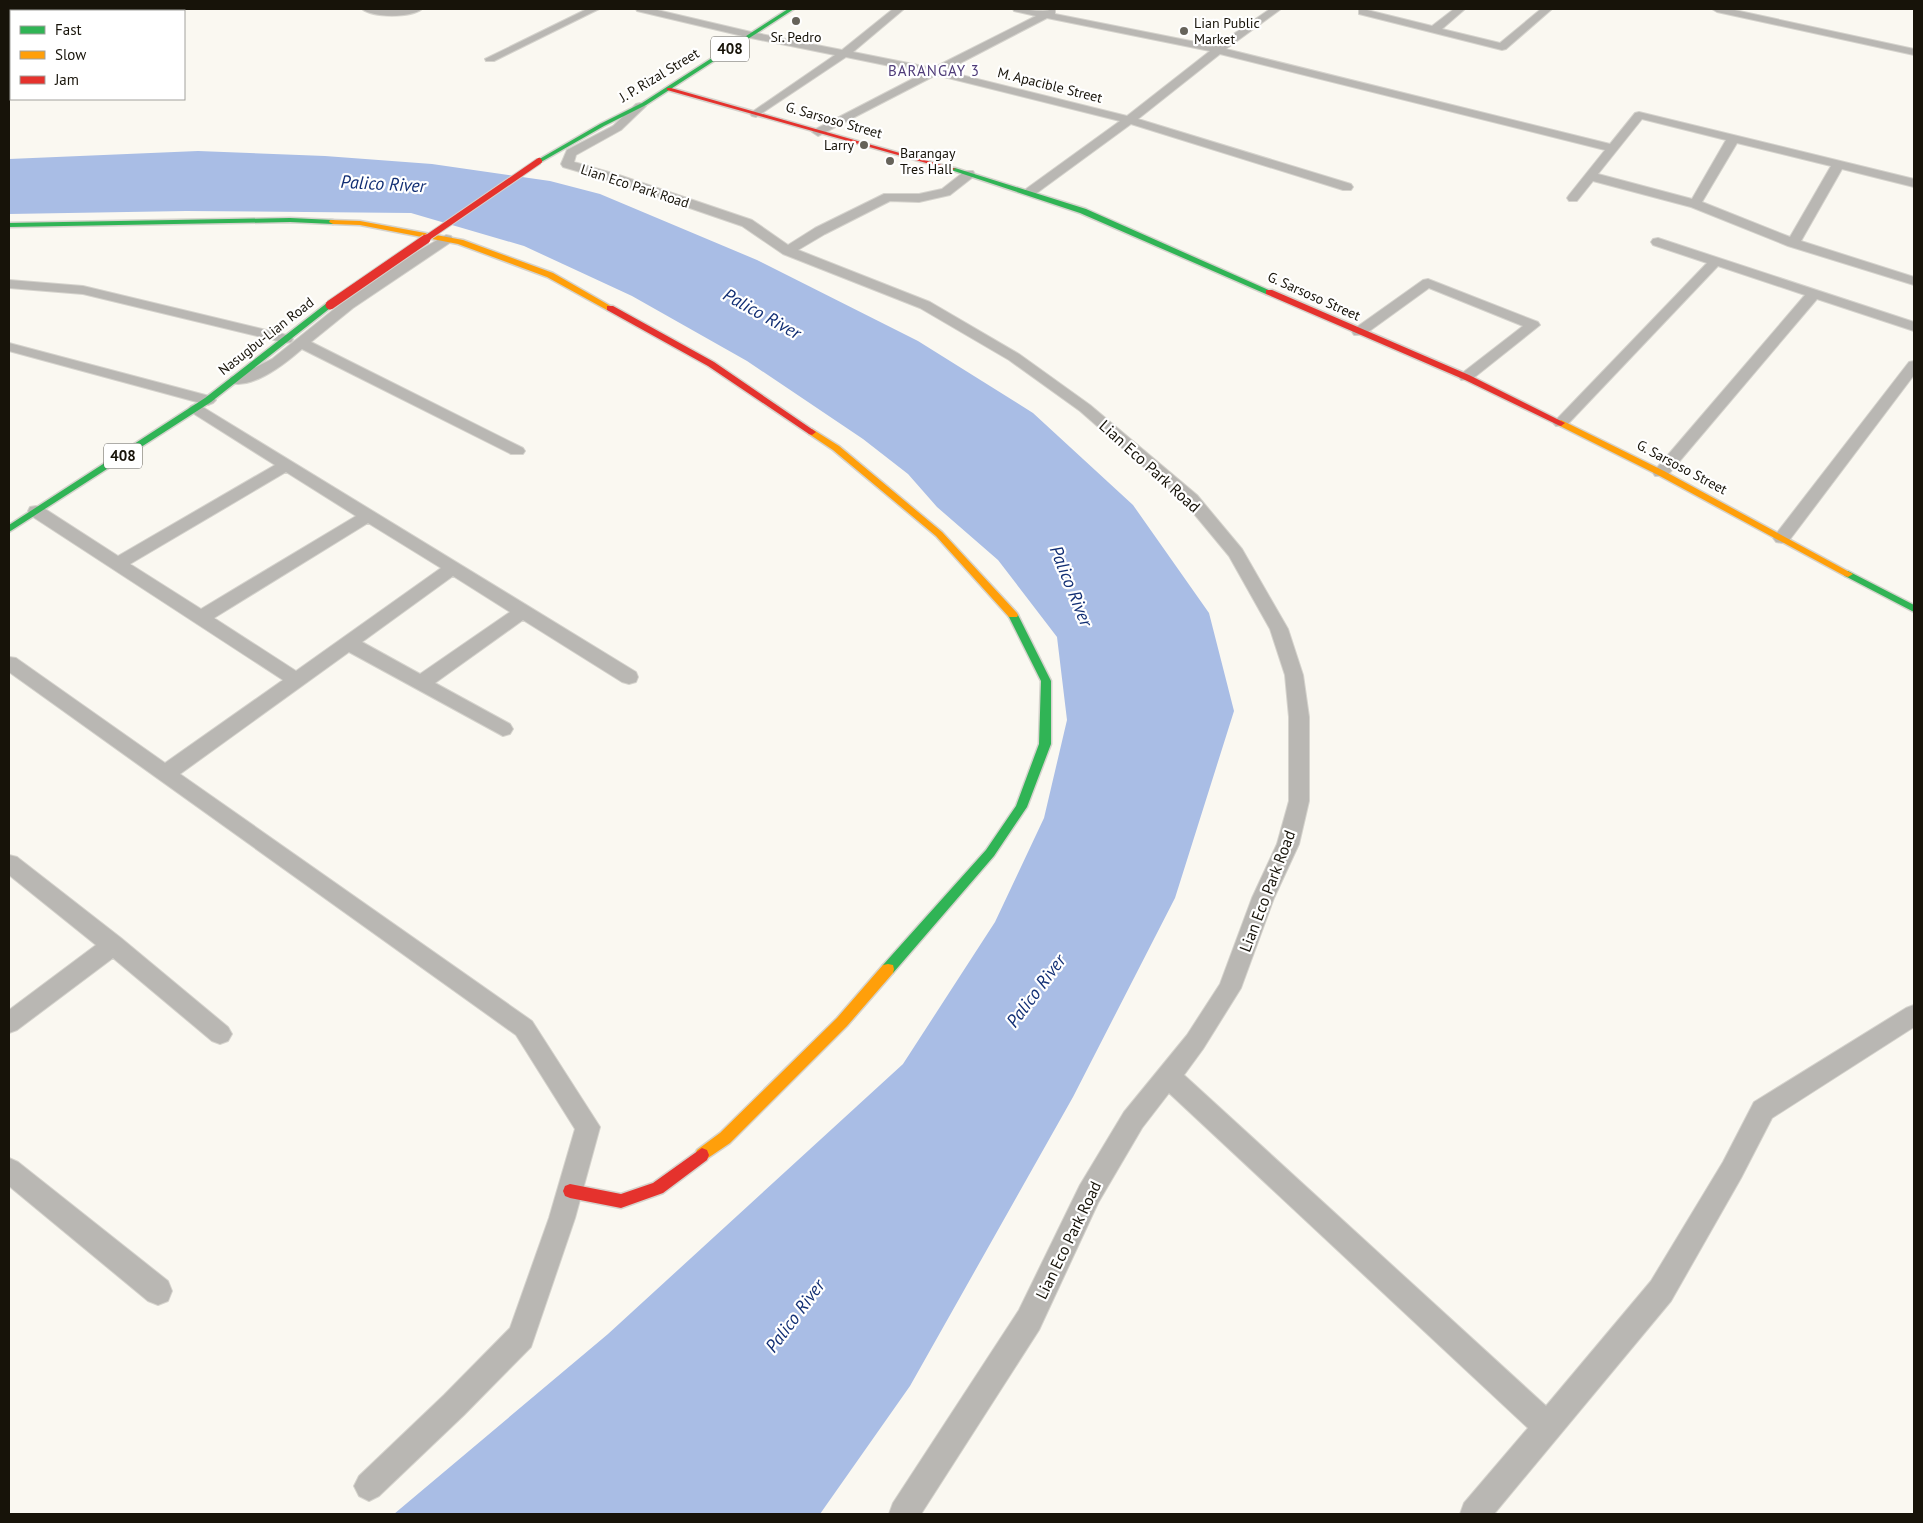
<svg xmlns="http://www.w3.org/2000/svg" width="1923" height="1523" viewBox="0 0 1923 1523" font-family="'PT Sans',sans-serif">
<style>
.water{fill:#a9bde5}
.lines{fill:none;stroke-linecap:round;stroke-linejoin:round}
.street-casing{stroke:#d5d3cd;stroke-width:2}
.fast-casing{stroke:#d5d3cd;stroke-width:3}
.slow-casing{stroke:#d5d3cd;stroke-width:3}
.jam-casing{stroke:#d5d3cd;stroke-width:3}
.street{fill:#b9b7b3;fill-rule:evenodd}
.fast{fill:#30b455;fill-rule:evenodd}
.slow{fill:#ff9f0a;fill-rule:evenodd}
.jam{fill:#e5322d;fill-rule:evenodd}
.jam-bridge-far1-casing{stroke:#d5d3cd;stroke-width:8;stroke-linecap:butt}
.jam-bridge-casing{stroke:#d5d3cd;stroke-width:11;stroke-linecap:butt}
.jam-bridge-far1{stroke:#e5322d;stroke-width:6}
.jam-bridge{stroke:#e5322d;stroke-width:9}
.poi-dot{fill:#66635a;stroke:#fff;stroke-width:2}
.labels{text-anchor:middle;stroke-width:4.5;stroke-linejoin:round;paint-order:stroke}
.far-poi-label{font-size:14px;fill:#171309;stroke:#fff;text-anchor:start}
.far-street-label{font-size:14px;fill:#171309;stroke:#fff}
.shield{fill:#fff;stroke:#5d5a53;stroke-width:1}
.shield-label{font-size:15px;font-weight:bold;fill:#171309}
.far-neighbourhood-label{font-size:15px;letter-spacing:1px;fill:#4f3c79;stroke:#fff}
.street-label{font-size:16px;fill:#171309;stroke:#fff}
.water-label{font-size:18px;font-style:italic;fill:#122f74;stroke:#fff}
</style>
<rect width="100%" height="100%" fill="#faf8f1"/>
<path class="water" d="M198 151 325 156 432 164 550 181 600 194 757 260 918 341 1033 413 1133 505 1209 613 1234 711 1175 898 1073 1097 910 1386 820 1514H394L608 1334 903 1064 995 922 1044 818 1067 720 1057 637 998 560 937 507 908 474 863 439 747 361 632 296 524 246 411 213 186 211 9 214V159Z"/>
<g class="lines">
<g class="street-casing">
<path id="street" d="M362 9H422C411 18 373 18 362 9Z
M587 9H599L494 61H486L485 59Z
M636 9H653L751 32 842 50 893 9H904L853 52 933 68 1036 16 1014 11 1013 9C1023 9 1033 11 1043 11 1047 11 1050 9 1055 10V14L1216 46 1270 9H1281L1226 49 1610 144 1635 113 1639 112 1914 179V187L1842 169 1801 241 1914 277V285L1788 246 1691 207 1593 181 1577 201H1569L1567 198 1569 195 1605 150 1220 54 1138 119 1351 184 1353 187 1351 190H1343L1131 124 1034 195 1030 196 1024 192 1026 189 1120 121 936 75 818 136 812 132 814 130 924 73 846 57 756 117 752 116 750 114 752 112 835 55 751 38 637 11ZM1047 18 1210 51 1127 116 945 71ZM1642 119 1726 140 1692 199 1598 174ZM1737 143 1831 166 1790 237 1702 202Z
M1363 9 1432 26 1454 9H1465L1442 29 1500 43 1541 9H1552L1506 49 1502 50 1359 14V10Z
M1712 9H1730L1914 49V55L1717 12Z
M640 103 646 106 621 130 576 155 574 162 619 175 752 220 788 245 815 228 884 194H919L942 189 965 171H973L975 174 973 177 950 195 919 202 890 201 825 234 798 250 930 302 1019 354 1090 405 1197 495 1242 549 1288 629 1303 675 1309 717V801L1299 844 1274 898 1241 988 1203 1049 1184 1075 1546 1406 1651 1281 1723 1162 1754 1102 1906 1008 1914 1005V1027L1772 1118 1741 1178 1671 1301 1494 1514H1460L1464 1503 1528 1428 1169 1093 1142 1128 1098 1203 1039 1330 921 1514H889L893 1503 1019 1310 1080 1185 1124 1112 1187 1035 1220 984 1252 898 1277 844 1289 801V717L1285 675 1270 629 1229 556 1185 503 1080 411 1009 360 920 308 783 254 742 226 611 181 563 167 561 164 567 150 613 126 636 104Z
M446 235 451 236 453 239 451 242 353 308 311 342 523 448 525 451 523 454H511L302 349C286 363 253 389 231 383L229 380 231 377 246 372 272 359 343 302 413 254Z
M1658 238 1914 322V331L1817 299 1667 476H1655L1653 473 1655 470 1805 295 1718 266 1566 426H1556L1553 423 1556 420 1707 263 1653 245 1651 242 1653 239Z
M1428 279 1538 322 1540 325 1471 380H1461L1459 377 1461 374 1523 326 1429 288 1364 335H1354L1352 332 1354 329 1423 280Z
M9 280 83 286 291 336 293 339 291 342 286 343 83 294 9 288Z
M9 343 213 397 216 400 213 403 208 405 9 351Z
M1914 361V375L1788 542 1782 543 1776 542 1773 538 1776 534 1909 362Z
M196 404 201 406 636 672 638 677 636 682 629 684 622 682 523 620 435 683 510 724 513 729 510 734 503 736 349 652 180 774 532 1021 600 1127 575 1218 531 1347 464 1415 379 1496 369 1501 359 1496 354 1486 359 1476 444 1395 510 1328 549 1218 575 1129 516 1035 9 672V657L16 658 165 763 283 680 30 515 28 511 30 507 36 506 42 507 118 556 275 465 191 412 188 409 191 406ZM286 472 356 516 201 609 130 564ZM368 523 441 568 296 671 214 618ZM453 576 510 612 420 674 362 642Z
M9 855 17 857 121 938 228 1027 232 1034 228 1041 220 1044 212 1041 113 958 17 1030 9 1033V1010L96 945 9 875Z
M9 1158 18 1162 168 1281 172 1291 168 1301 158 1305 148 1301 9 1186Z"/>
</g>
<g class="fast-casing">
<path id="fast" d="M788 9H794L646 105 604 126 541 162 536 161 600 124 642 103Z
M951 168H955L1086 209 1273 292 1266 294 1080 213 951 170Z
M290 218 333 220 337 222 333 224 290 222 9 227V223Z
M327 303 334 305 211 402 9 532V525L205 398Z
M1848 571 1914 605V612L1845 576 1843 574Z
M1013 612 1018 615 1051 681V744L1027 807 994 856 893 973 888 974 883 973 882 969 883 965 986 850 1016 806 1039 744 1041 681 1008 615Z"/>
</g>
<g class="slow-casing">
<path id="slow" d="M330 220 360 221 463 240 553 273 614 308 607 310 547 277 458 244 360 225 333 224 329 222Z
M1561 420 1664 471 1853 574 1848 577 1845 576 1658 475 1558 425 1557 423Z
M812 429 839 446 942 532 1017 613 1018 615 1017 617H1009L936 536 833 450 809 434 808 432Z
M888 964 893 965 894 969 893 973 847 1026 730 1143 702 1162 697 1160 695 1155 697 1150 720 1133 837 1018 883 965Z"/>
</g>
<g class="jam-casing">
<path id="jam" d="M667 88H671L956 169 951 170 667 90Z
M1266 290H1272L1469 375 1565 423 1561 426 1558 425 1463 379 1266 294Z
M607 306H613L714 362 816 432 812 435 809 434 708 366 607 310Z
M702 1148 707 1150 709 1155 707 1160 663 1193 621 1208 570 1198 565 1196 563 1191 565 1186 570 1184 621 1194 653 1183Z"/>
</g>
<use href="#street" class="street"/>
<use href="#fast" class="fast"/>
<use href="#slow" class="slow"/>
<use href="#jam" class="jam"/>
<g class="jam-bridge-far1-casing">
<path id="jam-bridge-far1" d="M424 240 539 161"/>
</g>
<g class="jam-bridge-casing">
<path id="jam-bridge" d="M330 305 426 239"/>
</g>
<use href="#jam-bridge-far1" class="jam-bridge-far1"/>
<use href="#jam-bridge" class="jam-bridge"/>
</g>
<g class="poi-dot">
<circle cx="796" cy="21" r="5"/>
<circle cx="1184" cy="31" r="5"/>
<circle cx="864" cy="145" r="5"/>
<circle cx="890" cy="161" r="5"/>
</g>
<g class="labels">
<g class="far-poi-label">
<text x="1194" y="28">Lian Public<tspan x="1194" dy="16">Market</tspan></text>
<text x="796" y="42" text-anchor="middle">Sr. Pedro</text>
<text x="854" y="150" text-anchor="end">Larry</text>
<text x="900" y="158">Barangay<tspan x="900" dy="16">Tres Hall</tspan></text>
</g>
<g class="far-street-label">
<text transform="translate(659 75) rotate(-31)" y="5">J. P. Rizal Street</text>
<text transform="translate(1050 85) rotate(14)" y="5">M. Apacible Street</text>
<text transform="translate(834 120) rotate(16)" y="5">G. Sarsoso Street</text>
<text transform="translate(635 186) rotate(18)" y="5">Lian Eco Park Road</text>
<text transform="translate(1314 296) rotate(24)" y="5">G. Sarsoso Street</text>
<text transform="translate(266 336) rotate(-38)" y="5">Nasugbu-Lian Road</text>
<text transform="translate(1682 467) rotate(28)" y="5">G. Sarsoso Street</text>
</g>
<g class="shield">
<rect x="711" y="36.5" width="38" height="25" rx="4"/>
<rect x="104" y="443.5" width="38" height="25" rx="4"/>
</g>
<g class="shield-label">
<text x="730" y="54">408</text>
<text x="123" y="461">408</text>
</g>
<g class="far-neighbourhood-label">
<text x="934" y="76">BARANGAY 3</text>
</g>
<g class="street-label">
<text transform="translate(1150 466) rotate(42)" y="6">Lian Eco Park Road</text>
<text transform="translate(1267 891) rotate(-69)" y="6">Lian Eco Park Road</text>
<text transform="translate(1068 1240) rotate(-64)" y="6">Lian Eco Park Road</text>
</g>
<g class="water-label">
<text transform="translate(383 184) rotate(3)" y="6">Palico River</text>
<text transform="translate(762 314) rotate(29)" y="6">Palico River</text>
<text transform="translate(1071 586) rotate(68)" y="6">Palico River</text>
<text transform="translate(1036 991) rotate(-53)" y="6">Palico River</text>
<text transform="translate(795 1316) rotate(-53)" y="6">Palico River</text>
</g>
</g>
<rect width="1923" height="1523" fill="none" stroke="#171309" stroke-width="20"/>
<rect x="10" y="10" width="175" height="90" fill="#ffffff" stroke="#a2a19d"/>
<rect x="20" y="26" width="25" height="8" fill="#30b455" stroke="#a2a19d"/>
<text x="55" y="35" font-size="15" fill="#171309">Fast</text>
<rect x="20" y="51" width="25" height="8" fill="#ff9f0a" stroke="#a2a19d"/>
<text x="55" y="60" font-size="15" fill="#171309">Slow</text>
<rect x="20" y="76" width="25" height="8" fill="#e5322d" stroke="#a2a19d"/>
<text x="55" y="85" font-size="15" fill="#171309">Jam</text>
</svg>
